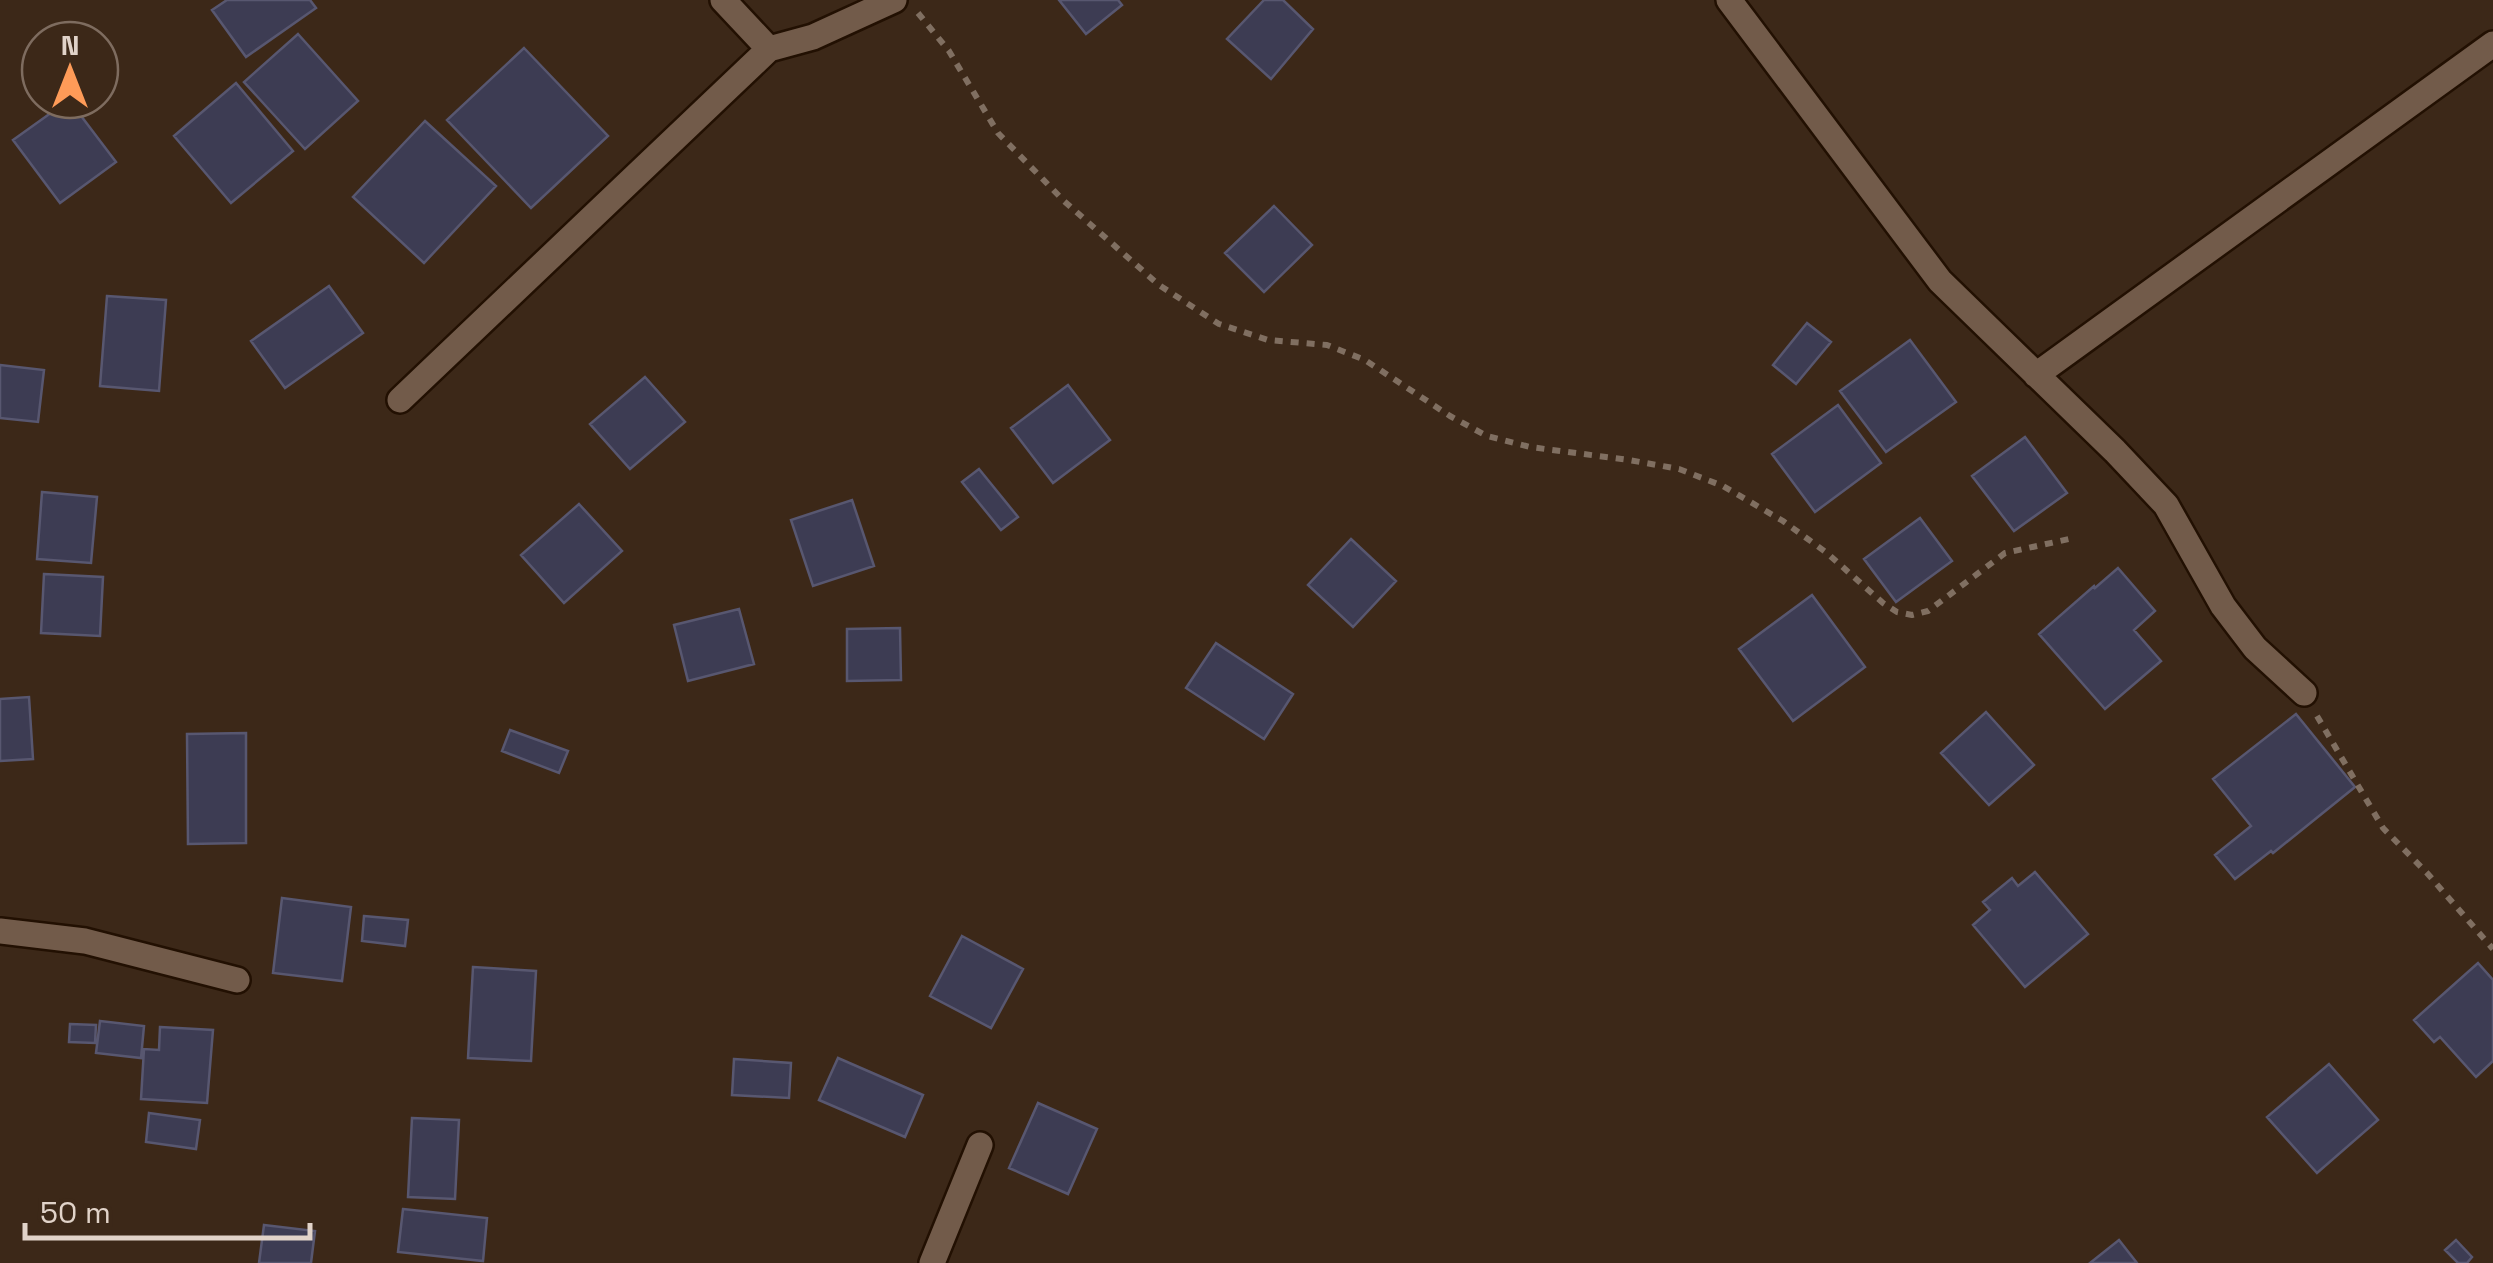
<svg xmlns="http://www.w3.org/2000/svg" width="2493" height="1263" viewBox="0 0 2493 1263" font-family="'Space Grotesk',sans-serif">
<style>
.building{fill:#3d3c53;stroke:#585770;stroke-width:2.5}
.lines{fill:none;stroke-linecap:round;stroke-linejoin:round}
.street-casing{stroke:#221002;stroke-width:30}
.path{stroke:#806f61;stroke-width:6;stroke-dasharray:8 8;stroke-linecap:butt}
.street{stroke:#725b4a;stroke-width:25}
</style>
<rect width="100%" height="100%" fill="#3c2818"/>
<path class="building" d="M227 0H310L316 8 246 57 212 10Z
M1059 0H1118L1122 5 1086 34Z
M1264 0H1283L1313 29 1271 79 1227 39Z
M298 34 358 101 305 149 244 82Z
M524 48 608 136 531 208 447 120Z
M236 83 293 151 231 203 174 136Z
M69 100 116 162 60 203 13 140Z
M425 121 496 186 424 263 353 197Z
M1274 206 1312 245 1264 292 1225 253Z
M329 286 363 333 285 388 251 341Z
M107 296 166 300 159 391 100 386Z
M1807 323 1831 342 1796 384 1773 365Z
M1910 340 1956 402 1886 452 1840 391Z
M0 365 44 370 38 422 0 418Z
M645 377 685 422 630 469 590 424Z
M1068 385 1110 440 1053 483 1011 428Z
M1838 405 1881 463 1815 512 1772 454Z
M2025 437 2067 493 2014 531 1972 476Z
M979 469 1018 517 1001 530 962 482Z
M42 492 97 497 91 563 37 559Z
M852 500 874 566 813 586 791 520Z
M579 504 622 551 564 603 521 555Z
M1920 518 1952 561 1896 602 1864 559Z
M1351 539 1396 581 1353 627 1308 585Z
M2118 568 2155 611 2134 630 2161 661 2105 709 2039 634 2094 586 2095 588Z
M44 574 103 577 100 636 41 633Z
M1812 595 1865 667 1793 721 1739 649Z
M739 609 754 664 688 681 674 625Z
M900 628 901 680 847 681V629Z
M1216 643 1293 694 1264 739 1186 688Z
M29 697 33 759 0 761V699Z
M1986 712 2034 765 1989 805 1941 753Z
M2296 714 2355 787 2273 853 2271 851 2235 879 2215 855 2251 826 2213 779Z
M510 730 568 751 559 773 502 751Z
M246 733V843L188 844 187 734Z
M2035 872 2088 934 2025 987 1973 925 1990 910 1983 902 2012 878 2018 886Z
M282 898 351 907 342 981 273 973Z
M364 916 408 920 405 946 362 941Z
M962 936 1023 969 991 1028 930 996Z
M2478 963 2493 980V1061L2476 1077 2440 1037 2434 1042 2414 1020Z
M473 967 536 971 531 1061 468 1058Z
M100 1021 144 1026 141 1058 96 1053Z
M70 1024 96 1025 95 1043 69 1042Z
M160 1027 213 1030 207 1103 141 1099 144 1049 159 1050Z
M838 1058 923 1095 905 1137 819 1100Z
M734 1059 791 1063 789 1098 732 1095Z
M2329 1064 2378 1120 2317 1173 2267 1117Z
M1038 1103 1097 1129 1068 1194 1009 1168Z
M149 1113 200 1120 196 1149 146 1142Z
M412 1118 459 1120 455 1199 408 1197Z
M403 1209 487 1218 483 1261 398 1252Z
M264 1225 315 1231 311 1263H259Z
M2119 1240 2137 1263H2090Z
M2456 1240 2472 1257 2467 1263H2458L2445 1250Z"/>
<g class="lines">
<g class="street-casing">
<path id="street" d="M723 0 769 49 813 37 894 0
M1729 0 1940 281 2115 451 2166 505 2223 606 2255 648 2304 693
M2036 375 2493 44
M400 400 769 49
M0 931 85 941 237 980
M932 1263 980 1145"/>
</g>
<path class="path" d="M918 13 949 51 998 133 1064 201 1159 285 1219 324 1268 340 1327 345 1365 360 1450 416 1487 436 1530 447 1629 460 1679 469 1723 486 1783 521 1827 553 1883 603 1897 612 1912 615 1928 611 2005 553 2069 539
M2317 716 2383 828 2427 873 2493 949"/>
<use href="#street" class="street"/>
</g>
<g transform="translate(70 70)"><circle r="48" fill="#3c2818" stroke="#7e6c5f" stroke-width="2.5"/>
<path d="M0-8L18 38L0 25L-18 38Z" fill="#fe9b58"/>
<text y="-15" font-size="28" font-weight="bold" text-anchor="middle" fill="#e1d3c9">N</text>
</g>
<path d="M25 1223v15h285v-15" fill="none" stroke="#e1d3c9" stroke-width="5"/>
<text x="40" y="1223" font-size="30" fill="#e1d3c9" stroke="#3c2818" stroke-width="8" paint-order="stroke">50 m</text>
</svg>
